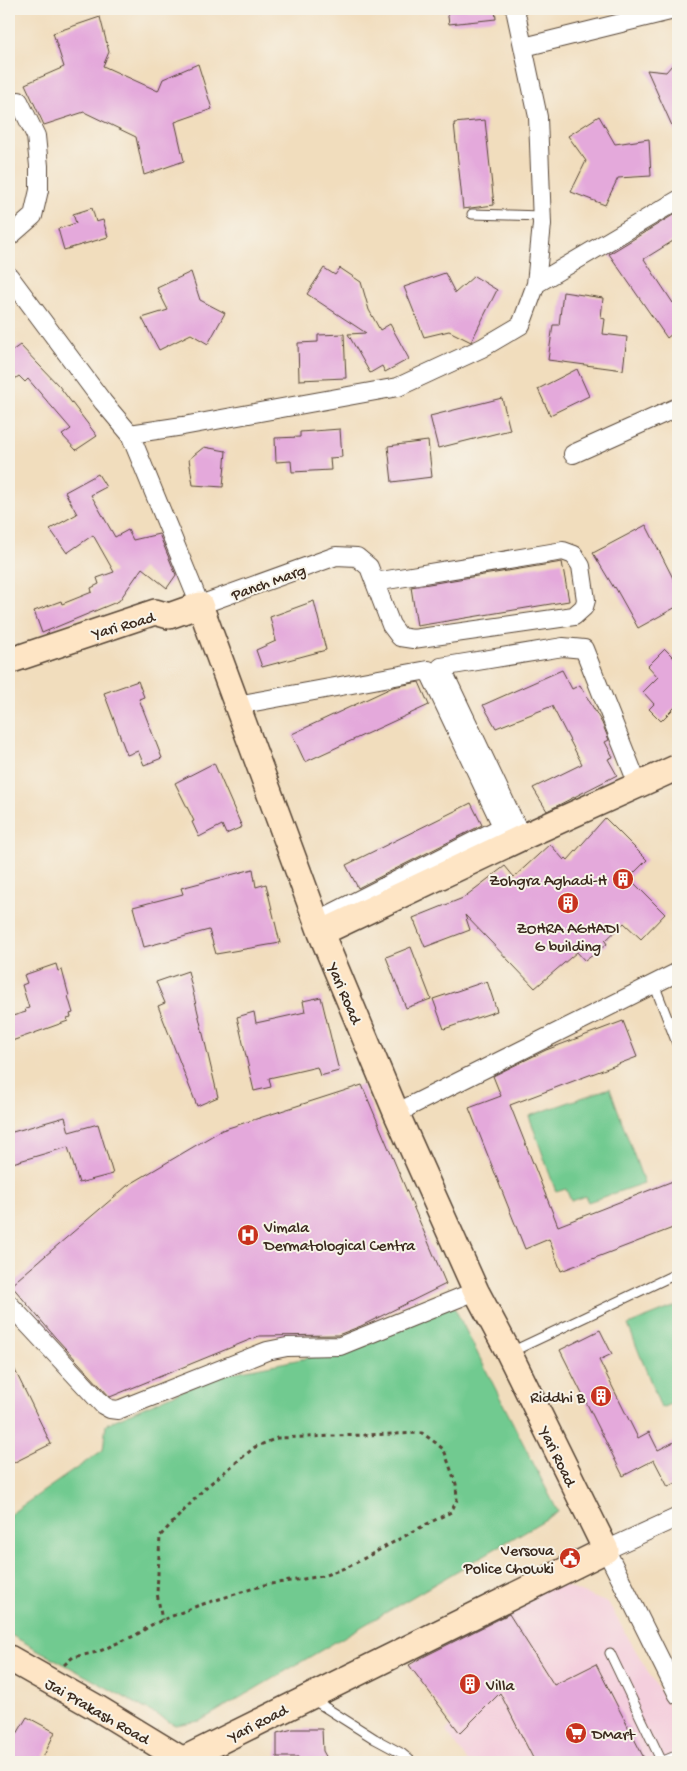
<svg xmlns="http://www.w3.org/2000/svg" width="687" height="1771" viewBox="0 0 687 1771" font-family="'Gochi Hand',sans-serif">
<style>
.built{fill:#f4cfdd}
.green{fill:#71ca90;stroke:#567a57}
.building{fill:#e4a9db}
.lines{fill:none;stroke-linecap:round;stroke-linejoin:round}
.lane-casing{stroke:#564536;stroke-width:11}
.street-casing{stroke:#564536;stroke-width:20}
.secondary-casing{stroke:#564536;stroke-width:28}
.path{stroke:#564536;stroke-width:3;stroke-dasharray:4 4;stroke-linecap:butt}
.lane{stroke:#fff;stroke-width:9}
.street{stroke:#fff;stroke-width:18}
.secondary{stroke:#fee5c5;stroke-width:25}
.labels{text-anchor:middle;stroke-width:4;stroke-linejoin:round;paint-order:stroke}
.street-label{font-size:16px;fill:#3b2a1e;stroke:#f7f3e8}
.poi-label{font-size:16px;fill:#3b2a1e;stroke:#f7f3e8;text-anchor:end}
</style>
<rect width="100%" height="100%" fill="#f7f3e8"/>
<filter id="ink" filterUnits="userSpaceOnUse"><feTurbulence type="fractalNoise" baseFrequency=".02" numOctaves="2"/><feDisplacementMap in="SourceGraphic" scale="10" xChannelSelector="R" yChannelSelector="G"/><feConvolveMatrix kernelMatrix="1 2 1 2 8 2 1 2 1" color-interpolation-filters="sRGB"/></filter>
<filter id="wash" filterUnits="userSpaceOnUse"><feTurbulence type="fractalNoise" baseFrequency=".0096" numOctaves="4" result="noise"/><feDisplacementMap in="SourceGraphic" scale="20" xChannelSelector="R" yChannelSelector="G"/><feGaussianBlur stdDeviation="1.12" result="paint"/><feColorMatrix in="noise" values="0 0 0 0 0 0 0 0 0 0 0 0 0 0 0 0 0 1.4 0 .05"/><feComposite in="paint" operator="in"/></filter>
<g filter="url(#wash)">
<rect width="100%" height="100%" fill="#f1ddbd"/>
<path class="built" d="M535 1574 608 1603 678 1723V1762H468L446 1731 478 1700 529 1667 491 1604Z"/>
<path class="green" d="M610 1088 644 1183 588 1202 585 1196 571 1201 566 1189 556 1192 529 1116Z
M452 1303 558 1512 200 1721 175 1725 9 1634V1515L103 1450 106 1424 216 1376 362 1347Z
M678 1305V1401L661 1408 628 1325Z"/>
<g id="blocks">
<path class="building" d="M447 9H495L496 19 449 24Z
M100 17 109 52 103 66 158 91 163 79 198 64 212 109 175 122 184 161 144 175 136 137 84 112 44 125 25 84 64 67 53 33Z
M678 58V139L647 70 666 72Z
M599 116 615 144 649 139 651 176 618 178 605 205 571 192 586 161 568 136Z
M485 120 494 205 463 209 454 123Z
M92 208 96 222 103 220 108 237 64 250 58 229 76 223 73 214Z
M678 212V238L644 259 673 303 678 300V329L667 338 609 254Z
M324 268 335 275 340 268 361 282 369 310 380 330 390 324 409 359 385 372 382 366 370 373 348 334 366 333 307 294Z
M191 272 200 300 225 313 208 344 191 334 159 350 142 318 168 310 157 288Z
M445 273 455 293 474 276 497 290 471 342 449 331 424 337 404 287Z
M563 292 603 298 601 318 605 319 603 334 627 337 623 370 548 360 553 325H559Z
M344 334 346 378 299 380 298 343 318 342V335Z
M20 345 59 386 97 436 76 450 62 435 71 429 28 379 25 382 19 376 9 383V353Z
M577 369 589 396 550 415 538 389Z
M502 398 510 430 438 448 430 416Z
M340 429 342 457 330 458 331 470 292 472 291 461 276 462 275 438 300 437V432Z
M428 441 432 477 392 482 388 446Z
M204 447 226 451 223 487 193 485 189 459Z
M98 474 106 487 91 495 115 537 128 530 133 540 159 534 176 575 167 588 142 568 119 601 42 633 34 611 61 601 62 604 92 592 91 588 99 584 97 578 114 572 93 535 67 553 50 529 77 514 65 492Z
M646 525 678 588V606L638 628 615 587 614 588 593 553Z
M562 562 569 601 417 626 411 587Z
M314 601 326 650 262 667 256 650 276 641 270 617Z
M665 649 678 662V704L661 721 649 709 654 704 643 692 658 677 648 666Z
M562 670 572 689 580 685 602 723 609 740 605 742 613 757 608 759 617 775 547 811 533 788 582 764 552 706 496 728 483 705Z
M138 681 144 697 139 699 162 758 144 765 138 751 127 755 104 693Z
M419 682 429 705 305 762 292 734 393 687Z
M214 763 242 827 226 834 222 825 199 837 192 822 194 821 175 783Z
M471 803 482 825 358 888 346 865Z
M605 818 647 860 629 878 665 914 641 939 624 923 605 941 607 944 585 961 577 952 535 988 465 915 470 930 425 947 413 918 463 898 505 866 514 877 550 844 564 860 566 858 568 860Z
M253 869 256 887 266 884 280 943 216 954 209 930 144 947 133 907 183 894 181 888Z
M411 947 431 999 406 1008 386 957Z
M56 964 58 971 62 970 69 996H68L73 1013 70 1014 71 1017 67 1018 68 1021 9 1042V1017L26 1012 25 1009 29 1008 22 985 27 983 24 975Z
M188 971 218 1097 197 1106 158 1006 165 1003 156 982Z
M487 981 497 1011 444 1029 433 999Z
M321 997 339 1071 320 1076 317 1067 287 1074 269 1078 271 1087 254 1091 237 1017 254 1012 256 1023 288 1016 305 1012 303 1001Z
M623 1021 637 1057 510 1105 558 1226 678 1179V1226L561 1271 549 1239 525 1249 469 1108 501 1096 493 1076 546 1050Z
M362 1085 446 1284 361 1326 338 1335 259 1336 110 1397 55 1337 11 1285 127 1186 222 1130Z
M65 1117 69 1132 98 1124 113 1174 79 1183 68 1147 9 1164V1133Z
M600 1330 612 1354 599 1360 638 1438 649 1432 658 1450 678 1440V1482L668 1487 654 1460 623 1476 560 1350Z
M9 1358 51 1444 9 1465Z
M509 1614 554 1685 596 1664 646 1762H535L500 1693 460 1733 409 1665 421 1658Z
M27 1717 55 1732 41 1762H9V1756L14 1745 11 1744Z
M293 1729H322L323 1751 329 1762H299L298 1757H277V1733Z"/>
</g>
</g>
<g filter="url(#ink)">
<use href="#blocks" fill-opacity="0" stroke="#564536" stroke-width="1"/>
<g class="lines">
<g class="lane-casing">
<path id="lane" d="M472 214 541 216
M654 984 678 1046
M511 1352 678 1273
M610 1653 662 1762
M312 1699 375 1739 401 1753 412 1762
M661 1762 678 1755"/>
</g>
<g class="street-casing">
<path id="street" d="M524 47 678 9
M9 237 33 216 39 190V166L36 136 19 101
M9 276 103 402 130 434 200 605 336 556 357 557 369 567 391 625 400 637 413 639 574 616 584 607 586 600 581 566 574 555 563 551 375 582
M536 284 678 200
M130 434 183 426 398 387 482 348 521 325 536 284 542 224 538 117 515 9
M573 454 678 407
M237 705 428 670 510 843
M523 837 515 823 441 667 563 647 584 649 638 785
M317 921 502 827
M398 1117 408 1107 678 972
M9 1304 103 1405 110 1409 118 1410 267 1351 287 1347 340 1346 476 1291
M678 1517 606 1550 678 1695"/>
</g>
<g class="secondary-casing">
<path id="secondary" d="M9 661 155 612 169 616 200 605 321 933 398 1117 476 1291 509 1353 606 1550 178 1762
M321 933 523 837 678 767
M9 1658 99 1709 186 1762"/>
</g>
<path class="path" d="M64 1665 73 1657 98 1652 113 1645 136 1635 153 1624 197 1606 264 1585 323 1576 350 1566 425 1525 451 1512 457 1500 456 1484 444 1450 436 1443 422 1433 277 1438 255 1447 205 1488 160 1536 157 1593 162 1620"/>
<use href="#lane" class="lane"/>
<use href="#street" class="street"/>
<use href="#secondary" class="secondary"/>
</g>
</g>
<defs>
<g id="building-disc" transform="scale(1.125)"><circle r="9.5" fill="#c8321e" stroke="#f7f3e8"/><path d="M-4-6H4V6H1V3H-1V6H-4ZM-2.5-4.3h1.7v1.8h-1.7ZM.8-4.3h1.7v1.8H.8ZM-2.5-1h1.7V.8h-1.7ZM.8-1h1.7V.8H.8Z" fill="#fff"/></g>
<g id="hospital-disc" transform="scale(1.125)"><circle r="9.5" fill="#c8321e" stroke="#f7f3e8"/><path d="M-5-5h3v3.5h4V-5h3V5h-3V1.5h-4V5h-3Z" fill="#fff"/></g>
<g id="civic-disc" transform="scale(1.125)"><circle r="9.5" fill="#c8321e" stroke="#f7f3e8"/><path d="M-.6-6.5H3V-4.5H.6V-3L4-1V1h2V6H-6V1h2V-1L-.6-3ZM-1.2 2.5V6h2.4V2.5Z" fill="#fff"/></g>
<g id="supermarket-disc" transform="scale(1.125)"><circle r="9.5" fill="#c8321e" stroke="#f7f3e8"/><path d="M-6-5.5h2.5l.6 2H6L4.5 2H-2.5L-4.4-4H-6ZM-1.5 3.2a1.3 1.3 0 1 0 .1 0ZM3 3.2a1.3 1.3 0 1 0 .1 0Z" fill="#fff"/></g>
</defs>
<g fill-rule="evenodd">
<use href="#building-disc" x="623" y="879"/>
<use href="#building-disc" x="568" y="903"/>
<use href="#hospital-disc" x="248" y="1235"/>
<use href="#building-disc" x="601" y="1396"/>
<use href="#civic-disc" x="570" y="1558"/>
<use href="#building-disc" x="470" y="1684"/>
<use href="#supermarket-disc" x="576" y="1733"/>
</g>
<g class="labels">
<g class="street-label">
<text transform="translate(268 581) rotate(-20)" y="6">Panch Marg</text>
<text transform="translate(123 624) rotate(-16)" y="6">Yari Road</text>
<text transform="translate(346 993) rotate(67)" y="6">Yari Road</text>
<text transform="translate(559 1456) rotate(64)" y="6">Yari Road</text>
<text transform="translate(98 1710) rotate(30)" y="6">Jai Prakash Road</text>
<text transform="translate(257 1722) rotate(-27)" y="6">Yari Road</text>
</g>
<g class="poi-label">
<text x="607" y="885">Zohgra Aghadi-H</text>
<text x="568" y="933" text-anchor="middle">ZOHRA AGHADI<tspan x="568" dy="18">G building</tspan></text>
<text x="264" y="1232" text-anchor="start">Vimala<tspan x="264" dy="18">Dermatological Centra</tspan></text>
<text x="585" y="1402">Riddhi B</text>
<text x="554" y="1555">Versova<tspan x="554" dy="18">Police Chowki</tspan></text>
<text x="486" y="1690" text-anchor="start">Villa</text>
<text x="592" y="1739" text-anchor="start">DMart</text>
</g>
</g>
<rect width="687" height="1771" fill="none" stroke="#f7f3e8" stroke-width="30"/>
</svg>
